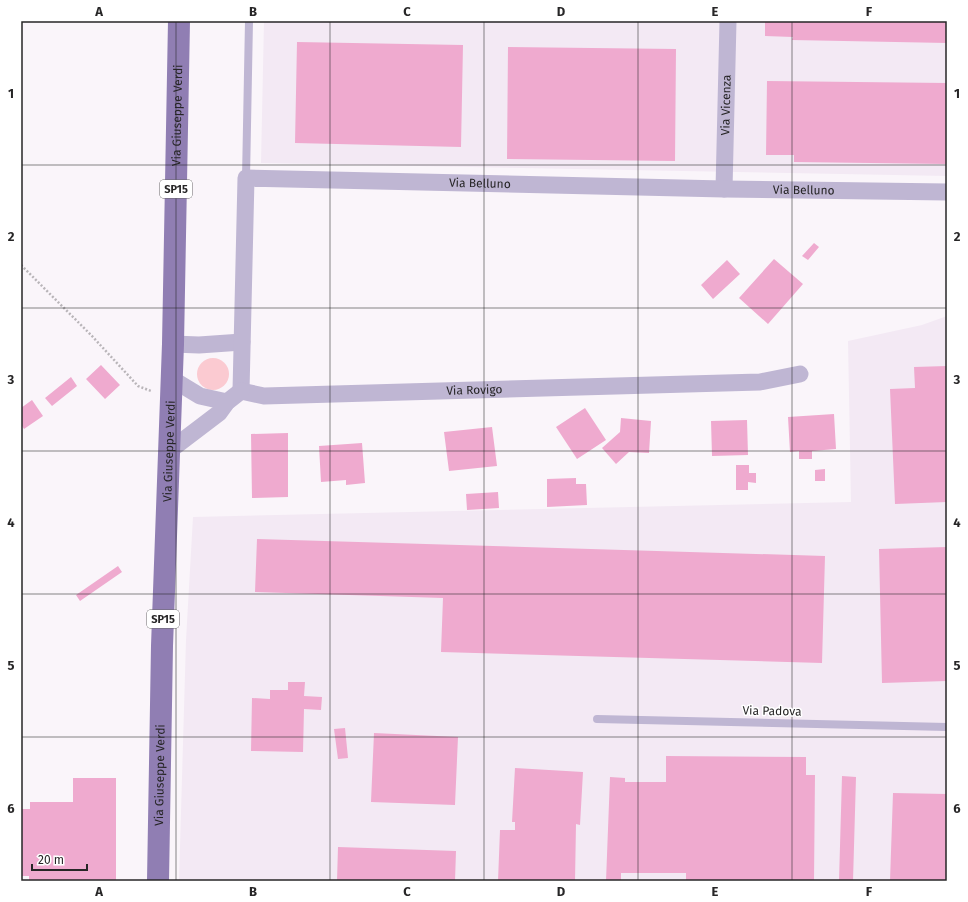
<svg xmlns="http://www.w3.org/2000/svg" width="968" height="902" viewBox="0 0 968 902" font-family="'Fira Sans',sans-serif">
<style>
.built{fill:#f3e9f4}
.green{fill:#fbcad1}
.building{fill:#efaacf}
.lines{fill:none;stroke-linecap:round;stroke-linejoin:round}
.path{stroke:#b9b5b9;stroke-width:2.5;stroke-dasharray:2 2;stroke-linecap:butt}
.lane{stroke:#bfb6d3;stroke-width:8}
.street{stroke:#bfb6d3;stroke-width:17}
.primary{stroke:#907eb3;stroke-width:22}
.grid{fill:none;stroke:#272627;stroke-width:1;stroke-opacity:0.55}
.labels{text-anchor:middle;stroke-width:3;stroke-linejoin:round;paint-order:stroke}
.shield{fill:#fff;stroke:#686768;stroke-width:1}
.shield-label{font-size:11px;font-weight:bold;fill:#272627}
.street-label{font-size:12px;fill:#272627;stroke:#fff}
.neatline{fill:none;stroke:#272627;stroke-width:1.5}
.grid-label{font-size:13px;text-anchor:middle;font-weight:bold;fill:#272627}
</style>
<rect width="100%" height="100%" fill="#faf5fa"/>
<path class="built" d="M264 21H947V176L261 163Z
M947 316V881H179L186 640 193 517 851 502 848 341 922 325Z"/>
<path class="green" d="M197 374a16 16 0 1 1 32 0a16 16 0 1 1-32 0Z"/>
<path class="building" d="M765 21H947V43L792 40 793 37 765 36Z
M297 42 463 45 461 147 295 143Z
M508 47 676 49 675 161 507 159Z
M767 81 947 83V164L794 162V155H766Z
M814 243 819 247 808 260 802 256Z
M774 259 803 284 768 324 739 298Z
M727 260 740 274 713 299 701 285Z
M101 365 120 385 105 399 86 379Z
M947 366V502L895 504 890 389 915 388 914 367Z
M71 377 77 386 52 406 45 398Z
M32 400 43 416 24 429 21 424V408Z
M585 408 606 440 577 459 556 427Z
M834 414 836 449 812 451V459H799V451L790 452 788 417Z
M621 418 651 421 649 453 629 452 616 464 602 448 620 432Z
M747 420 748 455 712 456 711 421Z
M492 427 497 466 449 471 444 432Z
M288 433V497L252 498 251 434Z
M362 443 365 483 346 485V480L321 482 319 446Z
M736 465H749V473H756V483L748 482V490H736Z
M825 469V481H815V470Z
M576 478V484H586L587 505 547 507V479Z
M498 492 499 508 467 510 466 494Z
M257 539 825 556 822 663 441 652 443 598 255 592Z
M947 547V681L882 683 879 549Z
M118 566 122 572 80 601 76 595Z
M288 682H305L304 696 322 697 321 710 304 709 303 752 251 751 252 698 270 699V690H288Z
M345 728 348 758 338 759 334 729Z
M374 733 458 737 455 805 371 802Z
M666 756 806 757V775H815L814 881H686V873H621V881H606L610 777 625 778V782H666Z
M515 768 583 772 580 825 576 824 575 881H498L500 830H515V822H512Z
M842 776 856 777 853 881H839Z
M73 778H116V881H29V876H21V809H30V802H73Z
M893 793 947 794V881H890Z
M338 847 456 851 455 881H337Z"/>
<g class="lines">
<path class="path" d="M21 265 92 336 138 386 151 391"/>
<path class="lane" d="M246 178 249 21
M597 719 947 727"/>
<g class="street">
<path id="s1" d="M724 189 728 21"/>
<path d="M173 344 199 345 242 342"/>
<path d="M172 379 200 396 227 402"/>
<path id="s2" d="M241 391 246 178 724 189 947 192"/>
<path id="s3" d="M241 391 264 396 760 382 800 374"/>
<path d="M169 451 219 413 227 402 241 391"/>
</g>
<path class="primary" id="s4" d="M158 881 162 646 173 344 179 21"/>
</g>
<path class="grid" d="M176 21V881M330 21V881M484 21V881M638 21V881M792 21V881M21 165H947M21 308H947M21 451H947M21 594H947M21 737H947"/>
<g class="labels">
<g class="shield">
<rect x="160" y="180" width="32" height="18" rx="3"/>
<rect x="147" y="610" width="32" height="18" rx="3"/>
</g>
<g class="shield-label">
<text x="176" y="193">SP15</text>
<text x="163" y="623">SP15</text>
</g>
<g class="street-label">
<text dy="4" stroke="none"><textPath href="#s1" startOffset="84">Via Vicenza</textPath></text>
<text dy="4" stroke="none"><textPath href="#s4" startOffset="766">Via Giuseppe Verdi</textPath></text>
<text dy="4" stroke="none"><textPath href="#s2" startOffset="447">Via Belluno</textPath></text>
<text dy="4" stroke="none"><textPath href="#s2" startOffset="771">Via Belluno</textPath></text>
<text dy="4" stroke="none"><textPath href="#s3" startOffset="234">Via Rovigo</textPath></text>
<text dy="4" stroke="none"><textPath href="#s4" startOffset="430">Via Giuseppe Verdi</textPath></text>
<text transform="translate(772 711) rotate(1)" y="4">Via Padova</text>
<text dy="4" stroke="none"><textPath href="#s4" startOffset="106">Via Giuseppe Verdi</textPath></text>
</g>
</g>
<rect width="968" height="902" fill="none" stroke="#ffffff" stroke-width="44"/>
<path d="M32 864v6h55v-6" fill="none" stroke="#272627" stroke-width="2"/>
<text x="38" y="864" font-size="12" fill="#272627" stroke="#ffffff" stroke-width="3" paint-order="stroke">20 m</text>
<rect x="22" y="22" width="924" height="858" class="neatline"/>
<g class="grid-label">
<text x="99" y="16">A</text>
<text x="253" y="16">B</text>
<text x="407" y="16">C</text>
<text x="561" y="16">D</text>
<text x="715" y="16">E</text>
<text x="869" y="16">F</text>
<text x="11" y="98">1</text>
<text x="957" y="98">1</text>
<text x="11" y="241">2</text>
<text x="957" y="241">2</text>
<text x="11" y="384">3</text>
<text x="957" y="384">3</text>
<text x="11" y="527">4</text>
<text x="957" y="527">4</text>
<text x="11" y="670">5</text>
<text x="957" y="670">5</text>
<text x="11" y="813">6</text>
<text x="957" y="813">6</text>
<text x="99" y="896">A</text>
<text x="253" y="896">B</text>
<text x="407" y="896">C</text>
<text x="561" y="896">D</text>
<text x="715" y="896">E</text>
<text x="869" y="896">F</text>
</g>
</svg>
